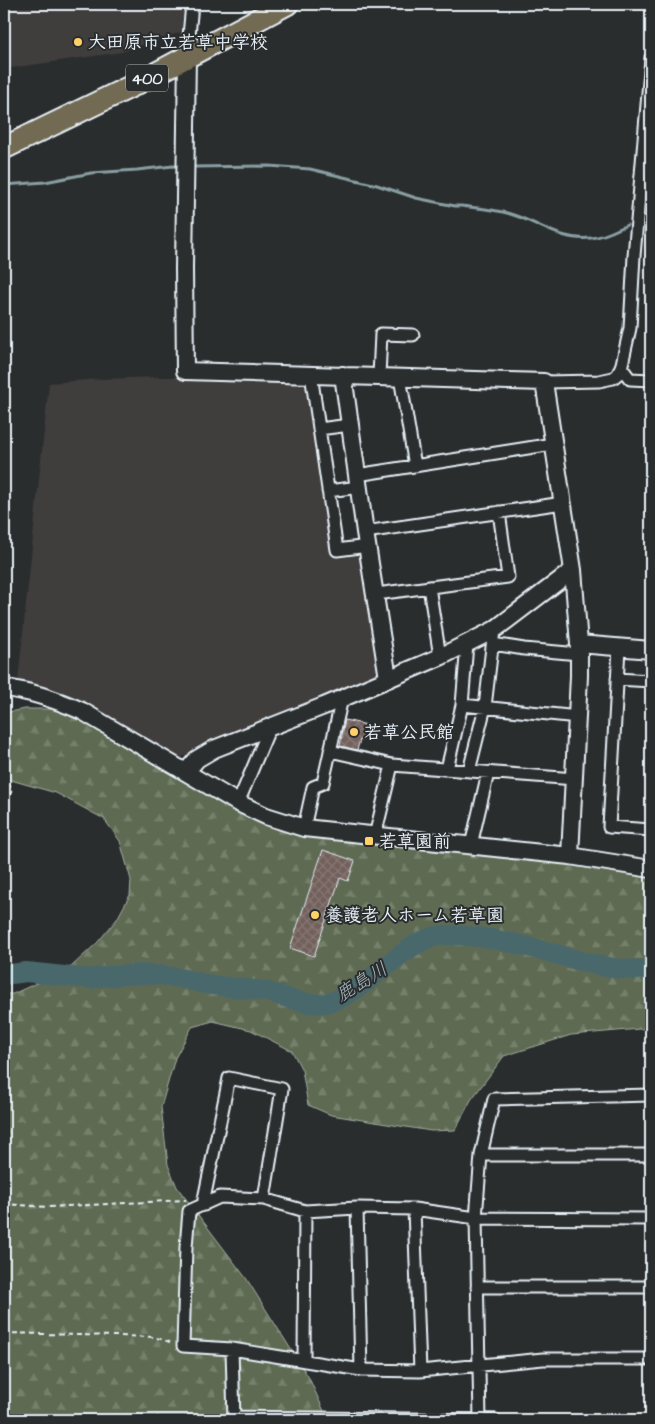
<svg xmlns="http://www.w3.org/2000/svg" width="655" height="1424" viewBox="0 0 655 1424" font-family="'Architects Daughter','Klee One',sans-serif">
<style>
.built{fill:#403c3c}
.forest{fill:url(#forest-firs);stroke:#a4aea5}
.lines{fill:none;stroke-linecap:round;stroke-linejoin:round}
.stream{stroke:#899fa4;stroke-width:3}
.river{stroke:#4a686c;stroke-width:20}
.building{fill:url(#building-cross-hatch);stroke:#e8f1f8}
.street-casing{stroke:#e8f1f8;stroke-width:15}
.secondary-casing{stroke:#e8f1f8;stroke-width:20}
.highway-casing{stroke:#e8f1f8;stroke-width:25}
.path{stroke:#e8f1f8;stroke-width:2;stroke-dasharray:5 4;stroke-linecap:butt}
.street{stroke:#2a2d2e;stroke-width:11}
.secondary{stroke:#2a2d2e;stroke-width:16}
.highway{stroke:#736b52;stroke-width:21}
.poi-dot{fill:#ffd166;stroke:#2a2d2e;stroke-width:2}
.labels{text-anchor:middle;stroke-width:4;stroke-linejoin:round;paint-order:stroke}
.shield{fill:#2a2d2e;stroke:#afb6bb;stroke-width:1}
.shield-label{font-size:16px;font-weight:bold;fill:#e8f1f8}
.poi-label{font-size:18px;font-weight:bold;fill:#e8f1f8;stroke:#2a2d2e;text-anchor:start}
.water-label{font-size:19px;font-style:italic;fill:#a9bac0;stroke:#2a2d2e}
</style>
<defs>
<pattern id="forest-firs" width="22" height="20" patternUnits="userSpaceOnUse" patternTransform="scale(1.25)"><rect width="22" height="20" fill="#5f6b52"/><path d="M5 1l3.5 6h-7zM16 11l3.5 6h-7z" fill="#76816c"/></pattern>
<pattern id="building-cross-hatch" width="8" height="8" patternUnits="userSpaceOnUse" patternTransform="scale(1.25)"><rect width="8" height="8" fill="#72605b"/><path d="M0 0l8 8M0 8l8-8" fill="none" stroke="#867773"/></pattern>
</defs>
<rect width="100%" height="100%" fill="#2a2d2e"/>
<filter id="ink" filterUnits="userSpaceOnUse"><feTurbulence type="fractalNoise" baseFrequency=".02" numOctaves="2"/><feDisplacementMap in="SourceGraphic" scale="10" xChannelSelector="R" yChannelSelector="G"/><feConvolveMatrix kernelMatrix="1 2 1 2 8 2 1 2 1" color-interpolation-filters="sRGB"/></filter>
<g filter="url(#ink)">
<path class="built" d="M4 4H185L181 32 122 52 4 69Z
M158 377H234L307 380 331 554 361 553 380 674 221 741 196 750 177 760 51 690 18 681 49 383 100 379Z"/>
<path class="forest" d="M25 709H63L87 716 212 798 249 815 327 836 442 851 651 872V1028L571 1035 504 1056 471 1100 455 1130 431 1131 331 1115 308 1105 302 1070 292 1051 251 1030 213 1021 192 1027 175 1058 161 1107 168 1165 177 1187 246 1278 309 1378 328 1420H4V994H13L71 967 97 943 117 919 130 895 131 880 120 841 104 819 56 793 4 778V713Z"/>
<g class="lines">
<path class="stream" d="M195 167 269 166 310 169 377 185 416 198 455 206H461C476 208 492 209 507 213 535 220 560 242 591 238 604 237 616 230 627 225
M4 185 45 182 91 173 137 170 173 166 182 167
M646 223 651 222"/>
<path class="river" d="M4 975 26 972 93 979 98 977C123 975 148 972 173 977 184 978 195 982 206 984 226 988 247 987 267 992 286 996 306 1007 326 1003 369 993 406 935 446 935 479 935 512 942 544 951 579 960 614 973 651 969"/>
</g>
<path class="building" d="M345 720 367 725 363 740H360L357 750 340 746Z
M323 850 355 861 348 881 340 878 314 956 290 948Z"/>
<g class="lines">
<g class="street-casing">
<path id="street" d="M187 57 192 4
M621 367 630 379 651 380
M311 374 337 550 368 546
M379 376 381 334 413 335
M400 377 415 466
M544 382 599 381 613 378 618 374 622 364 630 328 634 256 651 58
M319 429 350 425
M357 475 553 444
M328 491 359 487
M365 532 563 503
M429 587 440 657
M376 594 508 577 499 512
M493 644 524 649 579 654
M619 648 609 827 651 830
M617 679 651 681
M462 705 578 717
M330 751 392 765 575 779
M447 769 462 705 467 644
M469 771 485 707 494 630
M238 803 270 727
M304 828 313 787 323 783 342 698
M375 836 392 765
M471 845 488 773
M481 1155 494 1099 651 1095
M204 1205V1199L229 1078 282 1089 264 1199
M357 1208 361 1370
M414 1209 420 1371
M651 1219 476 1218 414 1209 357 1208 305 1211 264 1199 220 1197 189 1211 186 1247 183 1346 232 1349 361 1370 420 1371 543 1359H651
M477 1287H651
M232 1349 234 1420
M304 1361 305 1211
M234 1417 495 1420
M480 1420 476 1218 481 1155H651"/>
</g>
<g class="secondary-casing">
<path id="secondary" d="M187 57 184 268 185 371 544 382 573 570 579 644V676L570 856
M343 375 365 532 388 678
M579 644 651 650
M4 688C32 691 57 700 82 711L238 803 266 816 304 828 570 856 651 869
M186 772 197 759 214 749 324 706 440 657 494 630 573 570"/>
</g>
<g class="highway-casing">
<path id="highway" d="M4 148 134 85 287 4"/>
</g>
<path class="path" d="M4 775 12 790 8 799 4 805
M4 1204 48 1207 186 1200
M4 1333 154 1337 173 1343"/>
<use href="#street" class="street"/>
<use href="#secondary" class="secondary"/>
<use href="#highway" class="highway"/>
</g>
</g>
<g class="poi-dot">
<circle cx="78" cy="42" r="5"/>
<circle cx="354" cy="732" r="5"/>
<rect x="364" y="836" width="10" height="10" rx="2.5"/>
<circle cx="315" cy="915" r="5"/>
</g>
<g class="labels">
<rect class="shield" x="126" y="64.5" width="42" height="27" rx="4"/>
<g class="shield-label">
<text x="147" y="84">400</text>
</g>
<g class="poi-label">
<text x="88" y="48">大田原市立若草中学校</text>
<text x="364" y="738">若草公民館</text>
<text x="379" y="847">若草園前</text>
<text x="325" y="921">養護老人ホーム若草園</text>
</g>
<g class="water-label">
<text transform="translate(361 981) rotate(-32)" y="7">鹿島川</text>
</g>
</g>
<rect width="655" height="1424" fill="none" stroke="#2a2d2e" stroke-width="20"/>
<rect x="10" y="10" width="635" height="1404" fill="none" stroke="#e8f1f8" stroke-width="2" filter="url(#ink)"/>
</svg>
